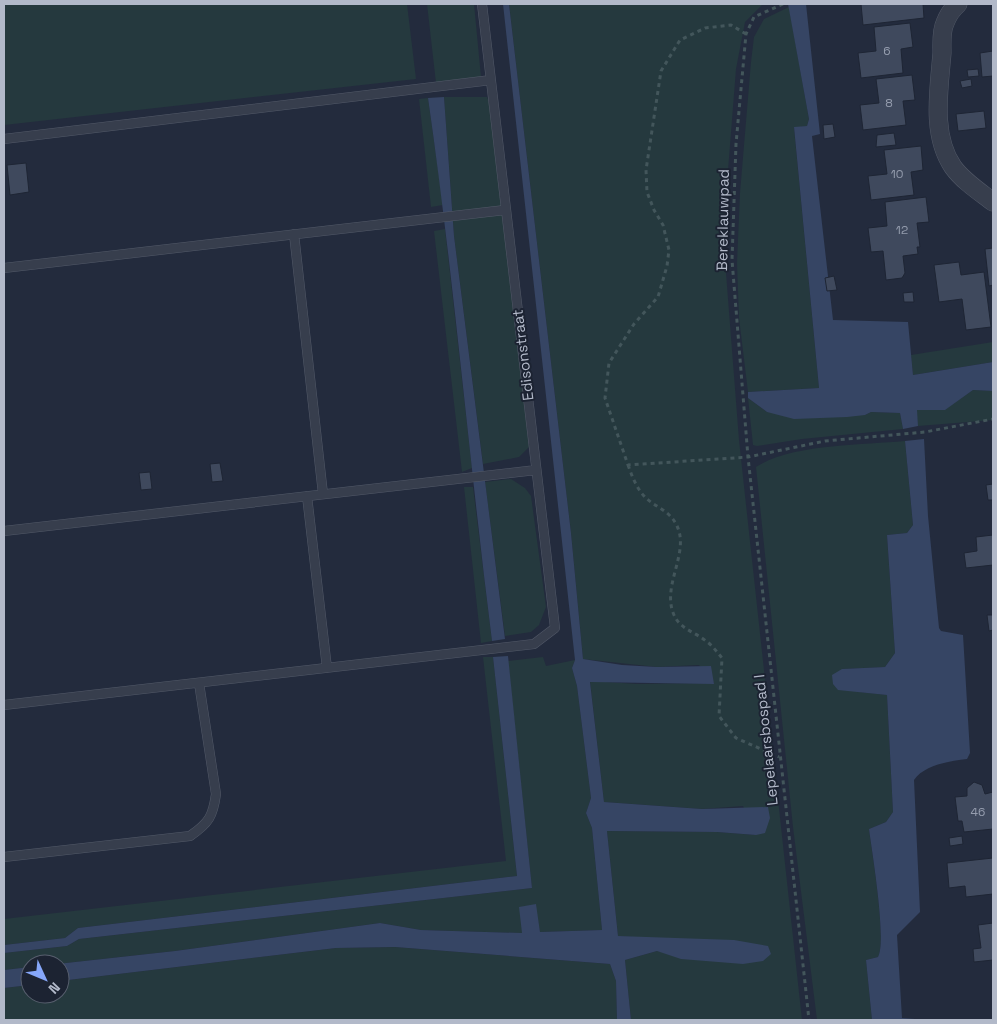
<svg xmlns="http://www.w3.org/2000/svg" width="997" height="1024" viewBox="0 0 997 1024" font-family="'Space Grotesk',sans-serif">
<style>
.green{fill:#25393e}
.water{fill:#364564}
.building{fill:#3f495d;stroke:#1e2534}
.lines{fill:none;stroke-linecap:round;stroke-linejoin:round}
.lane-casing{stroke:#525968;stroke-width:10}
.street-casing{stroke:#525968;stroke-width:19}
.path{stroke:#43565b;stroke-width:3;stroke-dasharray:4 4;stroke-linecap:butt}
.lane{stroke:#373e4d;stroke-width:9}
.street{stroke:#373e4d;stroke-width:18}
.labels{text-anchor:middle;stroke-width:4;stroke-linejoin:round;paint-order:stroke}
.number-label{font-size:12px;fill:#959dae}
.street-label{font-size:15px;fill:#b2b9c9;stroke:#1c2332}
</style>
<rect width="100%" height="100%" fill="#232b3d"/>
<path class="green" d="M4 4H407L416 79 4 125Z
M427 4H474L481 77 436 83Z
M509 4H763L745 22 736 69 726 196 725 260 739 440 802 1020H631L625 960 657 951 667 953 645 938 618 936 607 831 717 832 756 835 743 806 702 809 604 802 590 681 637 684 714 683 699 665 657 667 583 659 571 533Z
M789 7 809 119 807 126 794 128 819 388 748 392 739 318 737 263 740 193 751 62 754 37 764 19Z
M444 97H487L489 102 529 447 519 457 483 464 454 236Z
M428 98 443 205 431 207 419 99Z
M445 229 472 468 462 472 434 231Z
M993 342V362L913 375 911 355Z
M973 390 993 391V420L918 426 916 410H944Z
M748 398 767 412 865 415 871 412 900 413 903 429 802 439 757 446 753 445Z
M905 441 913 525 907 533 887 535 895 653 885 667 842 669 860 692 887 695 893 812 886 822 869 829C872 853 887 941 878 957L866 960 872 1020H817L793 827 756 467C791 444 862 445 905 441Z
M511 479 525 488 531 496 546 607 539 625 531 632 505 636 485 482Z
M464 487H473L492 641 481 643Z
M483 657H493L517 876 78 928 65 938 4 945V919L506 861Z
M543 657 546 666 575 660 572 668 577 686 591 798 586 813 592 828 602 930 540 932 535 904 522 933 421 930 380 923 175 951 57 964H30V967L4 970V953L67 946 79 939 532 888 508 661Z
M395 947 610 964 616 981 617 1020H4V988L30 985V994H60V981L336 948Z"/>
<path class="water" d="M503 4H509L571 533 583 659 622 665 657 667 711 666 714 684 590 682 604 802 702 809 768 807 770 818 765 833 756 835 717 832 607 831 618 936 734 940 768 946 771 954 763 961 743 964 681 959 657 951 625 960 631 1020H617L616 981 610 964 395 947 336 948 60 981V964H57L175 951 380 923 421 930 522 933 519 907 536 904 540 932 602 930 592 828 586 813 591 798 577 686 572 668 575 660Z
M788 4H806L820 134 812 136 833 320 908 322 913 375 993 362V391L973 390 945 410H917L918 426 903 429 900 413 871 412 865 415 847 417 794 419 767 412 748 398V392L819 388 794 127 807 126 809 119Z
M444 97 454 236 505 639 492 641C469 460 454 278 428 98Z
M924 439 928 516 939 628 941 631 963 635 970 753 967 759C950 761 924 765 914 780L920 912 897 935 902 1018 928 1020H872L866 960 878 957C887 941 872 852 869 829L886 822 893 812 887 695 838 690 833 684 832 675 842 669 885 667 895 653 887 535 907 533 913 525 905 441Z
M508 656 532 888 79 939 67 946 4 953V945L65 938 78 928 517 876 493 657Z
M30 967V985L4 988V970Z"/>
<path class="building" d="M861 4H923L924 18 863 25Z
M910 23 913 47 901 49 903 73 861 78 858 53 876 51 874 27Z
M993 51V76L982 77 980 53Z
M978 69 979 76 968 77 967 70Z
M912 75 915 100 903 101 906 125 863 130 860 105 879 103 876 79Z
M971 79 972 86 962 88 960 81Z
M984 111 986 128 958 131 956 114Z
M833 124 835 137 824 139 823 125Z
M894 133 896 145 876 147 877 135Z
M921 146 923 170 911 172 914 195 871 200 868 176 887 174 884 150Z
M26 163 29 192 10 195 7 165Z
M926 197 929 222 917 223 920 247H917L918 254 903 256 905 273 902 278 886 280 883 251 871 252 868 228 887 226 885 202Z
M993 248V285L989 286 985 249Z
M959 262 961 275 984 272 991 327 966 330 962 299 939 302 934 265Z
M834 276 837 290 827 291 825 278Z
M913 292 914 302H904L903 293Z
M220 463 223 481 212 482 210 464Z
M150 472 152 489 141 490 139 473Z
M993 484V500H988L986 485Z
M993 535V565L966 568 964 553 977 551 976 537Z
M987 615H993V630L989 631Z
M974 782 982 785 985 794 993 792V829L964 832 962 821H958L955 797 967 796V788Z
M962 836 963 844 950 846 949 838Z
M993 858V894L966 897 965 886 949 888 947 863Z
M993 923V960L974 962 973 949 981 948 978 925Z"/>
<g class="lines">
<g class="lane-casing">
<path id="lane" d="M4 139 491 80
M294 234 323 494
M4 268 505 210
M307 496 327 668
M4 531 536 470
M4 705 534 644 555 628 482 4
M4 857 190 836C209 823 213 816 216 794L199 683"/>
</g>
<g class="street-casing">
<path id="street" d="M958 4C952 9 948 15 945 23 941 31 942 44 942 53 939 90 931 135 953 167 963 181 980 192 993 202"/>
</g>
<path class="path" d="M783 4 754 17 746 34 736 144 732 260 748 457 809 1020
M746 34 731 25 705 28 680 40 661 71 646 170 647 192 654 210 663 225 669 250 667 266 658 297 634 324 609 363 605 398 628 465 748 457 825 441 925 432 993 419
M628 465C632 476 636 487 644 496 654 507 670 510 677 526 690 553 661 586 674 615 680 629 695 632 706 641 712 645 717 652 722 658L719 716 736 738 779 757"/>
<use href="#lane" class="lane"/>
<use href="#street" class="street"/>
</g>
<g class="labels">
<g class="number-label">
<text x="887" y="55">6</text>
<text x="889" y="107">8</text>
<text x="897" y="178">10</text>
<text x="902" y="234">12</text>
<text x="978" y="816">46</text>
</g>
<g class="street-label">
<text transform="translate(723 220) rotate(-89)" y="5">Bereklauwpad</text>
<text transform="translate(523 355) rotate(-97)" y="5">Edisonstraat</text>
<text transform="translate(766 740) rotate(-96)" y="5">Lepelaarsbospad I</text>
</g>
</g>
<rect width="997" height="1024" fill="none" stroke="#b2b9c9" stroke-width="10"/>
<g transform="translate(45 979) rotate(134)"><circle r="24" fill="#1c2332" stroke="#585f6e"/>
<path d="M0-4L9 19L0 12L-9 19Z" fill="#86a7fa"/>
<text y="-8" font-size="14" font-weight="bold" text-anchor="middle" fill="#b2b9c9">N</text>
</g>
</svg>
